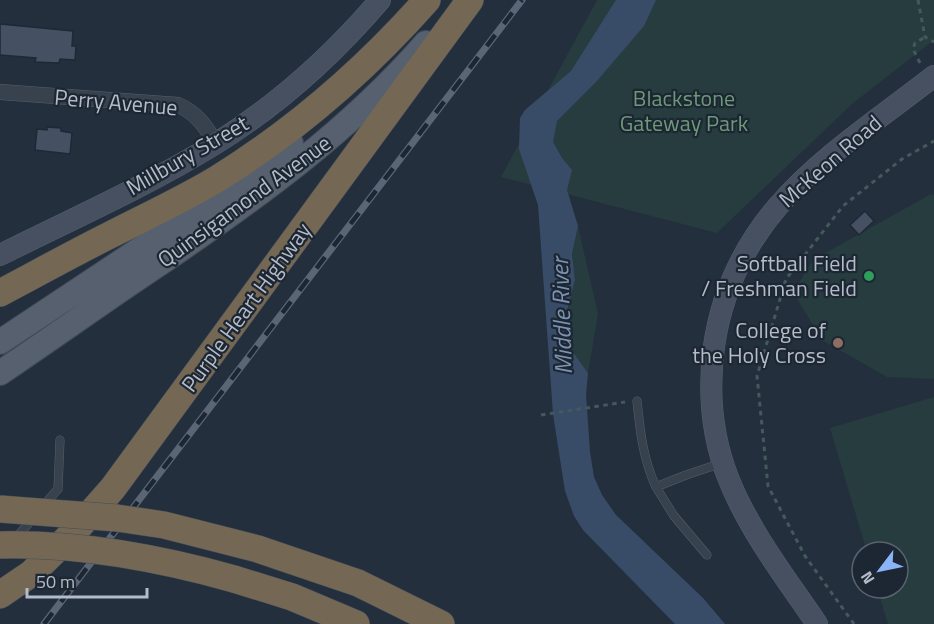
<svg xmlns="http://www.w3.org/2000/svg" width="934" height="624" viewBox="0 0 934 624" font-family="'Titillium Web',sans-serif">
<style>
.green{fill:#263c3f}
.water{fill:#394c67}
.building{fill:#455162;stroke:#1f2835;stroke-width:1.5}
.lines{fill:none;stroke-linecap:round;stroke-linejoin:round}
.lane-casing{stroke:#565f6c;stroke-width:9}
.street-casing{stroke:#565f6c;stroke-width:16}
.secondary-casing{stroke:#565f6c;stroke-width:22}
.primary-casing{stroke:#414a57;stroke-width:26}
.highway-casing{stroke:#434c59;stroke-width:28}
.path{stroke:#44595c;stroke-width:3;stroke-dasharray:4.5 4.5;stroke-linecap:butt}
.lane{stroke:#38414e;stroke-width:8}
.street{stroke:#38414e;stroke-width:15}
.secondary{stroke:#465061;stroke-width:21}
.primary{stroke:#56606e;stroke-width:24}
.highway{stroke:#746855;stroke-width:27}
.rail-casing{stroke:#5a6575;stroke-width:7}
.rail{stroke:#1d2633;stroke-width:4.5;stroke-dasharray:14;stroke-linecap:butt}
.highway-bridge-casing{stroke:#434c59;stroke-width:28;stroke-linecap:butt}
.highway-bridge{stroke:#746855;stroke-width:27}
.leisure-dot{fill:#2e9e5b;stroke:#1d2633;stroke-width:2}
.education-dot{fill:#8d6e63;stroke:#1d2633;stroke-width:2}
.labels{text-anchor:middle;stroke-width:4.5;stroke-linejoin:round;paint-order:stroke}
.park-label{font-size:22px;fill:#6b9a76;stroke:#1d2633}
.street-label{font-size:22px;fill:#b4bcc9;stroke:#1d2633}
.poi-label{font-size:22px;fill:#b4bcc9;stroke:#1d2633;text-anchor:end}
.water-label{font-size:24px;font-style:italic;fill:#7c92b1;stroke:#1d2633}
</style>
<rect width="100%" height="100%" fill="#242f3e"/>
<path class="green" d="M597 0H934V40L852 104 717 233 501 177Z
M931 194 934 195V379L887 377 822 340 793 292 813 260Z
M578 226 598 314 588 373 567 344 563 326 575 280 572 254Z
M934 397V624H888L877 588H898V552H867L830 428Z"/>
<path class="water" d="M616 0H656L644 26 596 82 557 121 553 142 562 158 572 170 567 190 578 226 572 254 575 280 563 326 567 344 588 373 586 395 590 452 594 477 602 495 616 515 703 598 725 624H675L583 530 574 516 565 491 553 414 538 205 519 149 520 118 525 110 571 71Z"/>
<path class="building" d="M0 24 73 31 72 46H76L75 60 60 59 59 63 35 62 36 58 0 55Z
M47 127 61 128V131L72 133 70 154 35 150 37 129 47 130Z
M865 211 874 221 859 235 850 225Z"/>
<g class="lines">
<g class="lane-casing">
<path id="lane" d="M637 401C640 431 643 459 656 487L686 475 722 463
M656 487 674 516 707 555
M44 505 58 489 60 440
M15 539 34 517"/>
</g>
<g class="street-casing">
<path id="street" d="M0 92 178 105C197 113 205 126 216 143"/>
</g>
<g class="secondary-casing">
<path id="secondary" d="M0 255C72 219 147 186 215 144 276 106 333 55 380 0
M817 624C786 578 750 532 729 480 712 438 708 391 714 346 734 209 834 154 934 76"/>
</g>
<g class="primary-casing">
<path id="primary" d="M0 342 235 186 291 143
M0 373C55 336 109 297 165 260 260 195 349 131 426 43"/>
</g>
<g class="highway-casing">
<path id="highway" d="M0 293C36 274 72 254 108 236 145 217 182 200 217 179 296 130 366 69 427 0
M258 549 358 583 441 624
M234 579 292 597 356 624
M0 595 32 573 75 531 113 488 470 0"/>
</g>
<path class="path" d="M918 0 925 37 934 42
M920 63 913 49 915 43 925 37
M541 415 625 402
M854 624 805 556 768 486 757 376 786 279 843 206 902 159 934 141"/>
<use href="#lane" class="lane"/>
<use href="#street" class="street"/>
<use href="#secondary" class="secondary"/>
<use href="#primary" class="primary"/>
<use href="#highway" class="highway"/>
<g class="rail-casing">
<path id="rail" d="M44 624 522 0"/>
</g>
<use href="#rail" class="rail"/>
<g class="highway-bridge-casing">
<path id="highway-bridge" d="M0 509 117 518 164 525 258 549
M0 545C79 543 159 558 234 579"/>
</g>
<use href="#highway-bridge" class="highway-bridge"/>
</g>
<circle class="leisure-dot" cx="869" cy="276" r="6"/>
<circle class="education-dot" cx="838" cy="343" r="6"/>
<g class="labels">
<g class="park-label">
<text x="684" y="106">Blackstone<tspan x="684" dy="25">Gateway Park</tspan></text>
</g>
<g class="street-label">
<text transform="translate(116 102) rotate(5)" y="8">Perry Avenue</text>
<text transform="translate(187 155) rotate(-30)" y="8">Millbury Street</text>
<text transform="translate(830 161) rotate(-41)" y="8">McKeon Road</text>
<text transform="translate(244 201) rotate(-36)" y="8">Quinsigamond Avenue</text>
<text transform="translate(246 307) rotate(-54)" y="8">Purple Heart Highway</text>
</g>
<g class="poi-label">
<text x="857" y="271">Softball Field<tspan x="857" dy="25">/ Freshman Field</tspan></text>
<text x="826" y="338">College of<tspan x="826" dy="25">the Holy Cross</tspan></text>
</g>
<g class="water-label">
<text transform="translate(562 316) rotate(-92)" y="8">Middle River</text>
</g>
</g>
<g transform="translate(880 570) rotate(238)"><circle r="28" fill="#1d2633" stroke="#59626f" stroke-width="1.5"/>
<path d="M0-4.5L10 22L0 15L-10 22Z" fill="#8ab4f8"/>
<text y="-9" font-size="16" font-weight="bold" text-anchor="middle" fill="#b4bcc9">N</text>
</g>
<path d="M27 588v9h120v-9" fill="none" stroke="#b4bcc9" stroke-width="3"/>
<text x="36" y="588" font-size="18" fill="#b4bcc9" stroke="#1d2633" stroke-width="4.5" paint-order="stroke">50 m</text>
</svg>
